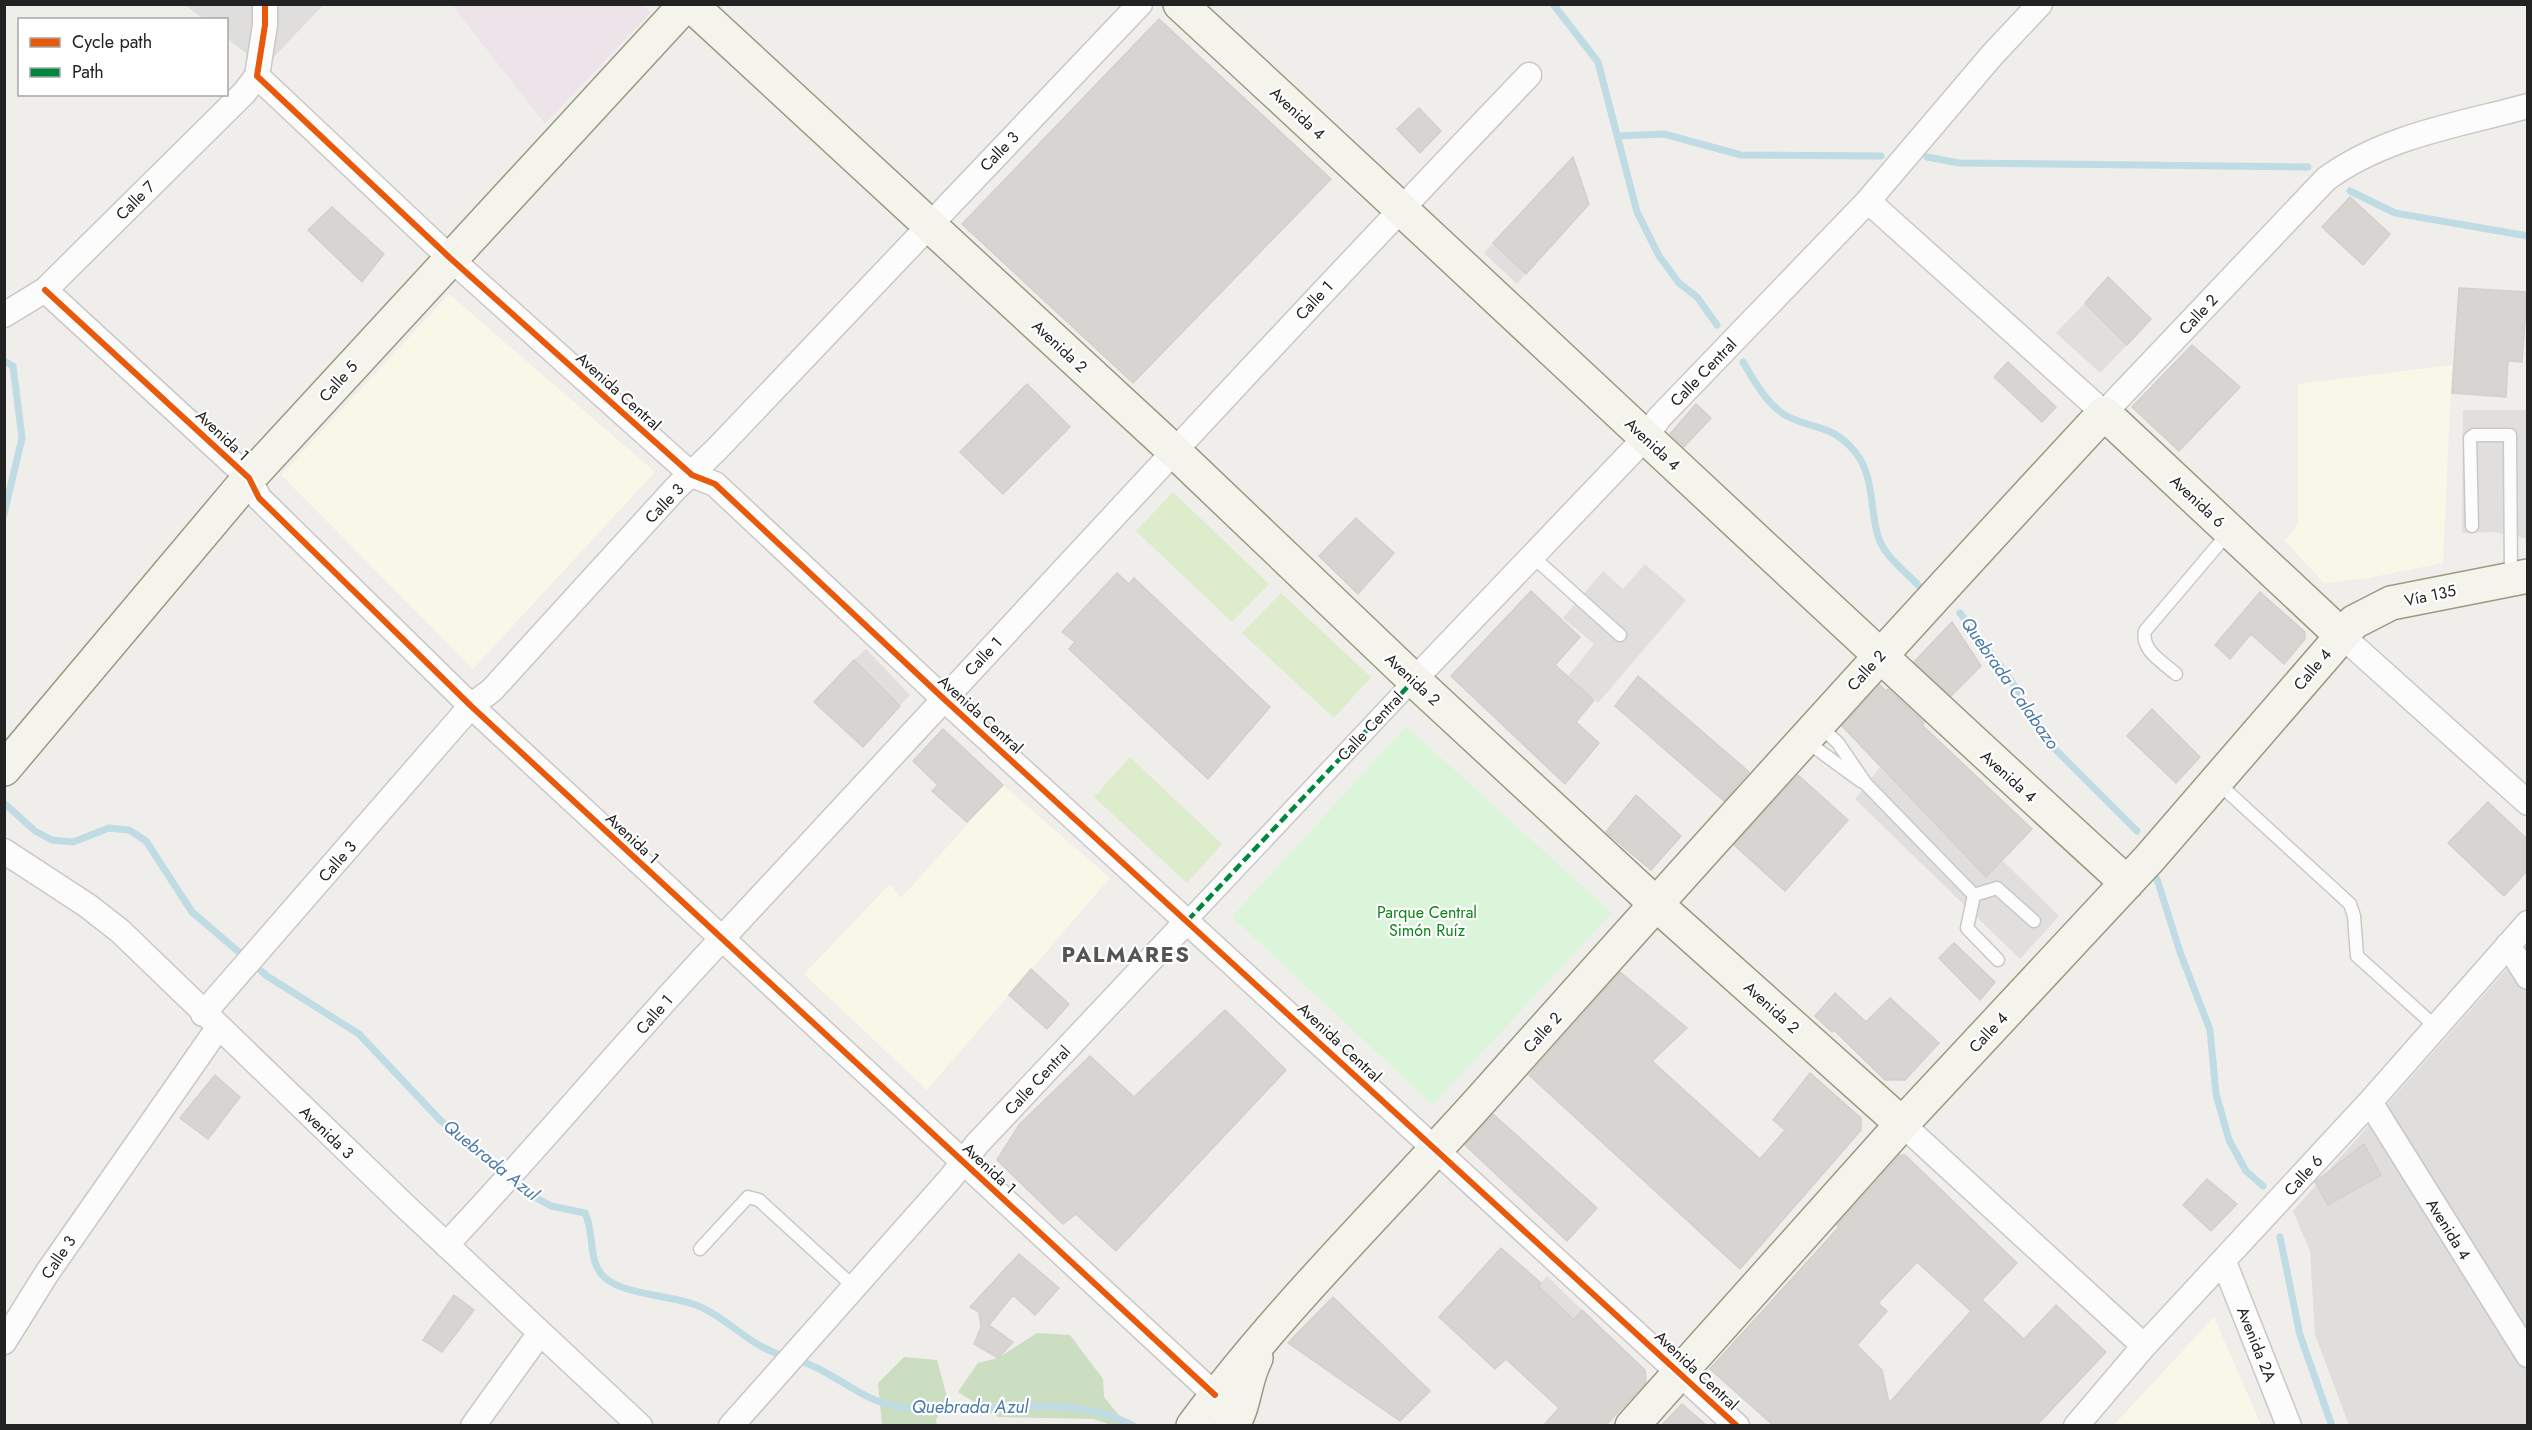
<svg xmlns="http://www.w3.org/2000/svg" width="2532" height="1430" viewBox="0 0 2532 1430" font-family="Jost,sans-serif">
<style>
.residential{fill:#dfdedc}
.industrial{fill:#ede4e9}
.education{fill:#f8f7e8}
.grass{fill:#ddeccb}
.forest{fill:#cbdec1}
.park{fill:#daf5da}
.parking{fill:#e0dfde}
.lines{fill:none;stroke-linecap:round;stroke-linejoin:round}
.stream{stroke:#bfdbe3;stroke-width:7}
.building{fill:#d7d4d2;stroke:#d3d0cc;stroke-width:1.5;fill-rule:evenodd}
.service-casing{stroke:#c9c8c7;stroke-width:15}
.pedestrian-casing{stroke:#c9c8c7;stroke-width:21}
.minor-casing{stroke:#c9c8c7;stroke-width:27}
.secondary-casing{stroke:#999a82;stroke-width:36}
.service{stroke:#fdfcfc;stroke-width:12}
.pedestrian{stroke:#fdfcfc;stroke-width:18}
.minor{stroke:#fdfcfc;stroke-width:24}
.secondary{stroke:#f4f4ed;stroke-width:33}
.quiet{stroke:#00873e;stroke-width:4.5;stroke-dasharray:9 4.5;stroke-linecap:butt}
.cycleway-casing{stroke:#fff;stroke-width:10}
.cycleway{stroke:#e8590c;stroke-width:6}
.labels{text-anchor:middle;stroke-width:4.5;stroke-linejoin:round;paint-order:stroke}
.street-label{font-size:16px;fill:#222;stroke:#fff}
.park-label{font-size:16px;fill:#0c8416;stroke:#fff}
.water-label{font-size:18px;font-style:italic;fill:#4a7aab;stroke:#fff}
.district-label{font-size:22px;font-weight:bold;letter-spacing:1.5px;fill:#555;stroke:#fff}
</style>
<rect width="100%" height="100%" fill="#f0eeeb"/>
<path class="residential" d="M185 5H323L274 57 247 54 227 38 226 20 204 19Z
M2527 946V1425H2349L2315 1335 2310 1251 2293 1211Z"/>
<path class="industrial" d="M644 5 651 12 545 124 452 5Z"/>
<path class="education" d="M449 294 655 472 473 669 281 475Z
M2452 365 2443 563 2368 578 2324 583 2285 541 2298 523V384Z
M1003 785 1110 878 927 1090 804 974 890 884 901 898Z
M2214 1317 2261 1425H2114Z"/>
<path class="grass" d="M1173 492 1269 584 1232 622 1136 531Z
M1281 593 1371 677 1334 718 1242 633Z
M1130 757 1222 844 1187 883 1094 797Z"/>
<path class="forest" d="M1037 1333 1070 1335 1103 1379 1104 1397 1127 1425H1111L1093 1419 998 1417 958 1392 978 1363 998 1358Z
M904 1357 937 1360 947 1397 936 1420 937 1425H882L878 1383Z"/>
<path class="park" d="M1406 726 1612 913 1433 1105 1232 917Z"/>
<path class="parking" d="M1493 243 1525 274 1517 284 1484 253Z
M2085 303 2127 345 2100 373 2056 333Z
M2463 410H2527L2526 538 2493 532 2462 533Z
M1645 564 1686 600 1598 703 1568 676 1594 644 1563 618 1603 571 1623 589Z
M866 649 910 695 900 706 854 660Z
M1880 767 1985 877 2003 861 2059 916 2020 959 1855 799Z
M1547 1276 1582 1310 1574 1320 1538 1286Z"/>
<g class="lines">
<path class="stream" d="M1553 4 1598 62 1637 212 1659 256 1679 283 1697 297 1717 325
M1617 136 1664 134 1741 155 1881 156
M1927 157 1959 163 2308 167
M2350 191 2395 213 2528 236
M4 361 13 366 22 438 4 514
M1743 362C1754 381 1766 403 1785 415 1814 431 1832 423 1856 453 1874 476 1870 510 1878 536 1883 555 1905 571 1918 585
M1960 613 2010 679 2053 747 2137 831
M4 803 35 831 52 840 73 842 109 828 129 830 146 841 192 912 267 976 359 1034 440 1120 531 1195 551 1206 585 1213C595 1232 587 1261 604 1277 623 1295 670 1295 696 1305 729 1318 748 1346 786 1357
M2157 879 2180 952 2210 1030 2216 1094 2229 1140 2246 1171 2263 1186
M2280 1237 2300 1335 2332 1426
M797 1360C832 1370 860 1400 895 1406 975 1420 1058 1387 1134 1426"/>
</g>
<path class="building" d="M1159 19 1331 179 1133 383 962 224Z
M1419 108 1441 131 1420 153 1397 129Z
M1573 157 1589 204 1526 274 1493 243Z
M2350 197 2390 234 2363 265 2322 227Z
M332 207 384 254 362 282 308 230Z
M2108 277 2151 319 2127 345 2085 303Z
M2459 288 2527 292 2522 362 2508 361 2506 397 2452 393Z
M2192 345 2240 387 2179 451 2132 407Z
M2008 362 2056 407 2042 422 1994 377Z
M1027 384 1070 427 1003 494 960 452Z
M1696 404 1711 418 1684 447 1670 434Z
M1356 518 1394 553 1358 594 1319 556Z
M1117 573 1129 584 1134 578 1270 707 1208 779 1069 649 1075 642 1062 632Z
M1531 591 1580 637 1555 665 1594 700 1576 722 1599 743 1565 784 1451 676Z
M2260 592 2305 632V639L2284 664 2251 634 2230 659 2215 645Z
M1952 622 1981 666 1951 696 1914 662Z
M854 660 900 706 863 747 814 702Z
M1638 676 1749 772 1724 801 1615 706Z
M1880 685 1886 691 1888 689 1924 722 1922 725 2032 829 1986 877 1842 726Z
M2152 709 2200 757 2176 783 2127 736Z
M943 729 1003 785 967 822 932 791 938 785 913 761Z
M1798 775 1848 820 1785 891 1734 845Z
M1636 795 1681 836 1651 870 1606 832Z
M2488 802 2528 840V870L2504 896 2448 843Z
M1954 943 1995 982 1980 1000 1939 958Z
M1031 969 1069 1004 1047 1029 1009 995Z
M1620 972 1687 1028 1652 1061 1760 1159 1785 1130 1773 1120 1810 1073 1861 1118V1130L1740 1269 1529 1075Z
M1835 993 1866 1022 1890 998 1939 1043 1905 1080H1885L1834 1030 1832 1032 1815 1016Z
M1225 1010 1286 1070 1116 1251 1076 1214 1063 1224 997 1160 1019 1125 1090 1056 1134 1097Z
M215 1075 240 1097 208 1139 180 1118Z
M1493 1114 1597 1208 1567 1241 1465 1145Z
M2364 1144 2381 1175 2328 1205 2315 1182Z
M1900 1155H1905L2017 1263 1982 1300 2024 1339 2056 1305 2106 1352 2037 1425H1773L1710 1369 1839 1227 1837 1225ZM1917 1262 1971 1311 1889 1403 1882 1370 1857 1345 1887 1311 1878 1303Z
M2207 1179 2237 1204 2211 1231 2183 1205Z
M1501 1248 1541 1283 1538 1286 1574 1320 1582 1310 1645 1370 1646 1382 1606 1425H1544L1559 1408 1506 1359 1495 1369 1439 1317Z
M1019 1254 1059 1288 1035 1315 1013 1295 989 1325 1013 1342 998 1358 974 1344 981 1327 979 1312 970 1307Z
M454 1295 474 1310 442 1352 423 1340Z
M1333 1297 1430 1391 1400 1421 1288 1343Z
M1682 1404 1706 1425H1662Z"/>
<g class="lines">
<g class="service-casing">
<path id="service" d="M2472 526 2470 438 2474 435H2510L2511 578
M1532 556 1620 635
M2176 674C2163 662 2141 651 2145 631L2229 532
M1820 726 1838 743 1866 784 1974 895
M1806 741 1862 782
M2218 783 2350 904 2354 916 2357 956 2436 1027
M1974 895 1967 928 1998 960
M1974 895 1997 888 2034 921
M700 1249 748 1197 759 1200 853 1286"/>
</g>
<g class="pedestrian-casing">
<path id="pedestrian" d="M1188 920 1414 680"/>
</g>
<g class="minor-casing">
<path id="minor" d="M265 4V25L257 76 450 258 692 475 715 484 944 699 1737 1426
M1868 201 2104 413 2326 179C2384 136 2458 125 2528 106
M45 290 249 478 259 498 471 706 1215 1395
M4 315 45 290 244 93 257 76
M2341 635 2528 803
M1414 680 1646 437 1659 418 1868 201 1993 54 2040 4
M4 851 88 906 120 931 406 1207 640 1426
M2508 945 2528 977
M203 1014 471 706 492 690 675 489 716 450 1140 4
M2370 1102 2528 1355
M1902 1124 2144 1346
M446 1245C534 1152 616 1053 703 959 978 664 1250 366 1529 75
M2224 1262 2289 1426
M4 1342 47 1273 218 1028
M473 1426 540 1333
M731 1426 950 1179 977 1144 1188 920
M2076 1426 2144 1346 2370 1102 2528 923"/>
</g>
<g class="secondary-casing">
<path id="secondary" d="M690 4 1173 450 1414 680 1656 904 1902 1124
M1180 4C1497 296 1809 593 2127 883
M4 769 249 478 686 4
M1193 1426C1280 1308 1390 1202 1488 1092 1691 864 1896 637 2104 413L2341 635
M1232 1426C1245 1407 1244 1381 1256 1358
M1632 1426 1902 1124 2149 859 2354 622 2391 603 2528 576"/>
</g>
<use href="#service" class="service"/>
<use href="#pedestrian" class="pedestrian"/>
<use href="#minor" class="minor"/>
<use href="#secondary" class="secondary"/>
<path class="quiet" d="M1188 920 1414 680"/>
<g class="cycleway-casing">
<path id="cycleway" d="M265 4V25L257 76 450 258 692 475 715 484 944 699 1737 1426
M45 290 249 478 259 498 471 706 1215 1395"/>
</g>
<use href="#cycleway" class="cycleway"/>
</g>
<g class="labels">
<g class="street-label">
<text transform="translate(1298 113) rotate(43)" y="6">Avenida 4</text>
<text transform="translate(999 151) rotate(-46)" y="6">Calle 3</text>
<text transform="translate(135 200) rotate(-45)" y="6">Calle 7</text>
<text transform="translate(1314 300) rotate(-47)" y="6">Calle 1</text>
<text transform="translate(2198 314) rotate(-47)" y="6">Calle 2</text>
<text transform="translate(1060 346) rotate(43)" y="6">Avenida 2</text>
<text transform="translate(1703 372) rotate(-46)" y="6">Calle Central</text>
<text transform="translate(338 381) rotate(-48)" y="6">Calle 5</text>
<text transform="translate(619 391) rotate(42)" y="6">Avenida Central</text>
<text transform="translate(223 435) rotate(43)" y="6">Avenida 1</text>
<text transform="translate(1653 444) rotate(43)" y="6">Avenida 4</text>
<text transform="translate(2198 501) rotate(43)" y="6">Avenida 6</text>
<text transform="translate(664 503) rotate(-46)" y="6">Calle 3</text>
<text transform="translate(2430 595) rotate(-12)" y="6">Vía 135</text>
<text transform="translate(983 656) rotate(-47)" y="6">Calle 1</text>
<text transform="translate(2312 669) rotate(-50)" y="6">Calle 4</text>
<text transform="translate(1866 670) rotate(-48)" y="6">Calle 2</text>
<text transform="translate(1413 679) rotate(43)" y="6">Avenida 2</text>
<text transform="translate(981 714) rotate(42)" y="6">Avenida Central</text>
<text transform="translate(1370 726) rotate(-47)" y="6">Calle Central</text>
<text transform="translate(2009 776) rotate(42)" y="6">Avenida 4</text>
<text transform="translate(633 838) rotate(43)" y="6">Avenida 1</text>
<text transform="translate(337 861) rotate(-49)" y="6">Calle 3</text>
<text transform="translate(1772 1007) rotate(42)" y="6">Avenida 2</text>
<text transform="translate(654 1014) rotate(-49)" y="6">Calle 1</text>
<text transform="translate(1542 1032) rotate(-48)" y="6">Calle 2</text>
<text transform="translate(1988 1032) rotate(-47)" y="6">Calle 4</text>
<text transform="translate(1340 1042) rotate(43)" y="6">Avenida Central</text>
<text transform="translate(1037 1080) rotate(-47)" y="6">Calle Central</text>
<text transform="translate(327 1132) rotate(44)" y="6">Avenida 3</text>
<text transform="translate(990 1168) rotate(43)" y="6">Avenida 1</text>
<text transform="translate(2303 1175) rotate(-48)" y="6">Calle 6</text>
<text transform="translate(2449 1229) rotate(58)" y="6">Avenida 4</text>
<text transform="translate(58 1257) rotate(-56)" y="6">Calle 3</text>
<text transform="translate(2257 1344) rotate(68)" y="6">Avenida 2A</text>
<text transform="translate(1697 1370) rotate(43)" y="6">Avenida Central</text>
</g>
<g class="park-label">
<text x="1427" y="918">Parque Central<tspan x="1427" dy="18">Simón Ruíz</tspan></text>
</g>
<g class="water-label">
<text transform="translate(2010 683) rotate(55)" y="6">Quebrada Calabazo</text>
<text transform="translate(491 1160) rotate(39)" y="6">Quebrada Azul</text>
<text x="970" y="1413">Quebrada Azul</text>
</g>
<g class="district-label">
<text x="1126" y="962">PALMARES</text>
</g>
</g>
<rect width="2532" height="1430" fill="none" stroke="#222222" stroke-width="12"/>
<rect x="18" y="18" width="210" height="78" fill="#ffffff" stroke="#a7a7a7" stroke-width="1.5"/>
<rect x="30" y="38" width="30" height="9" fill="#e8590c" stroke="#a7a7a7" stroke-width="1.5"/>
<text x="72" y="48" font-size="18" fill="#222222">Cycle path</text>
<rect x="30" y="68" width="30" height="9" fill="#00873e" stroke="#a7a7a7" stroke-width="1.5"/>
<text x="72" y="78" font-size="18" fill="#222222">Path</text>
</svg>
